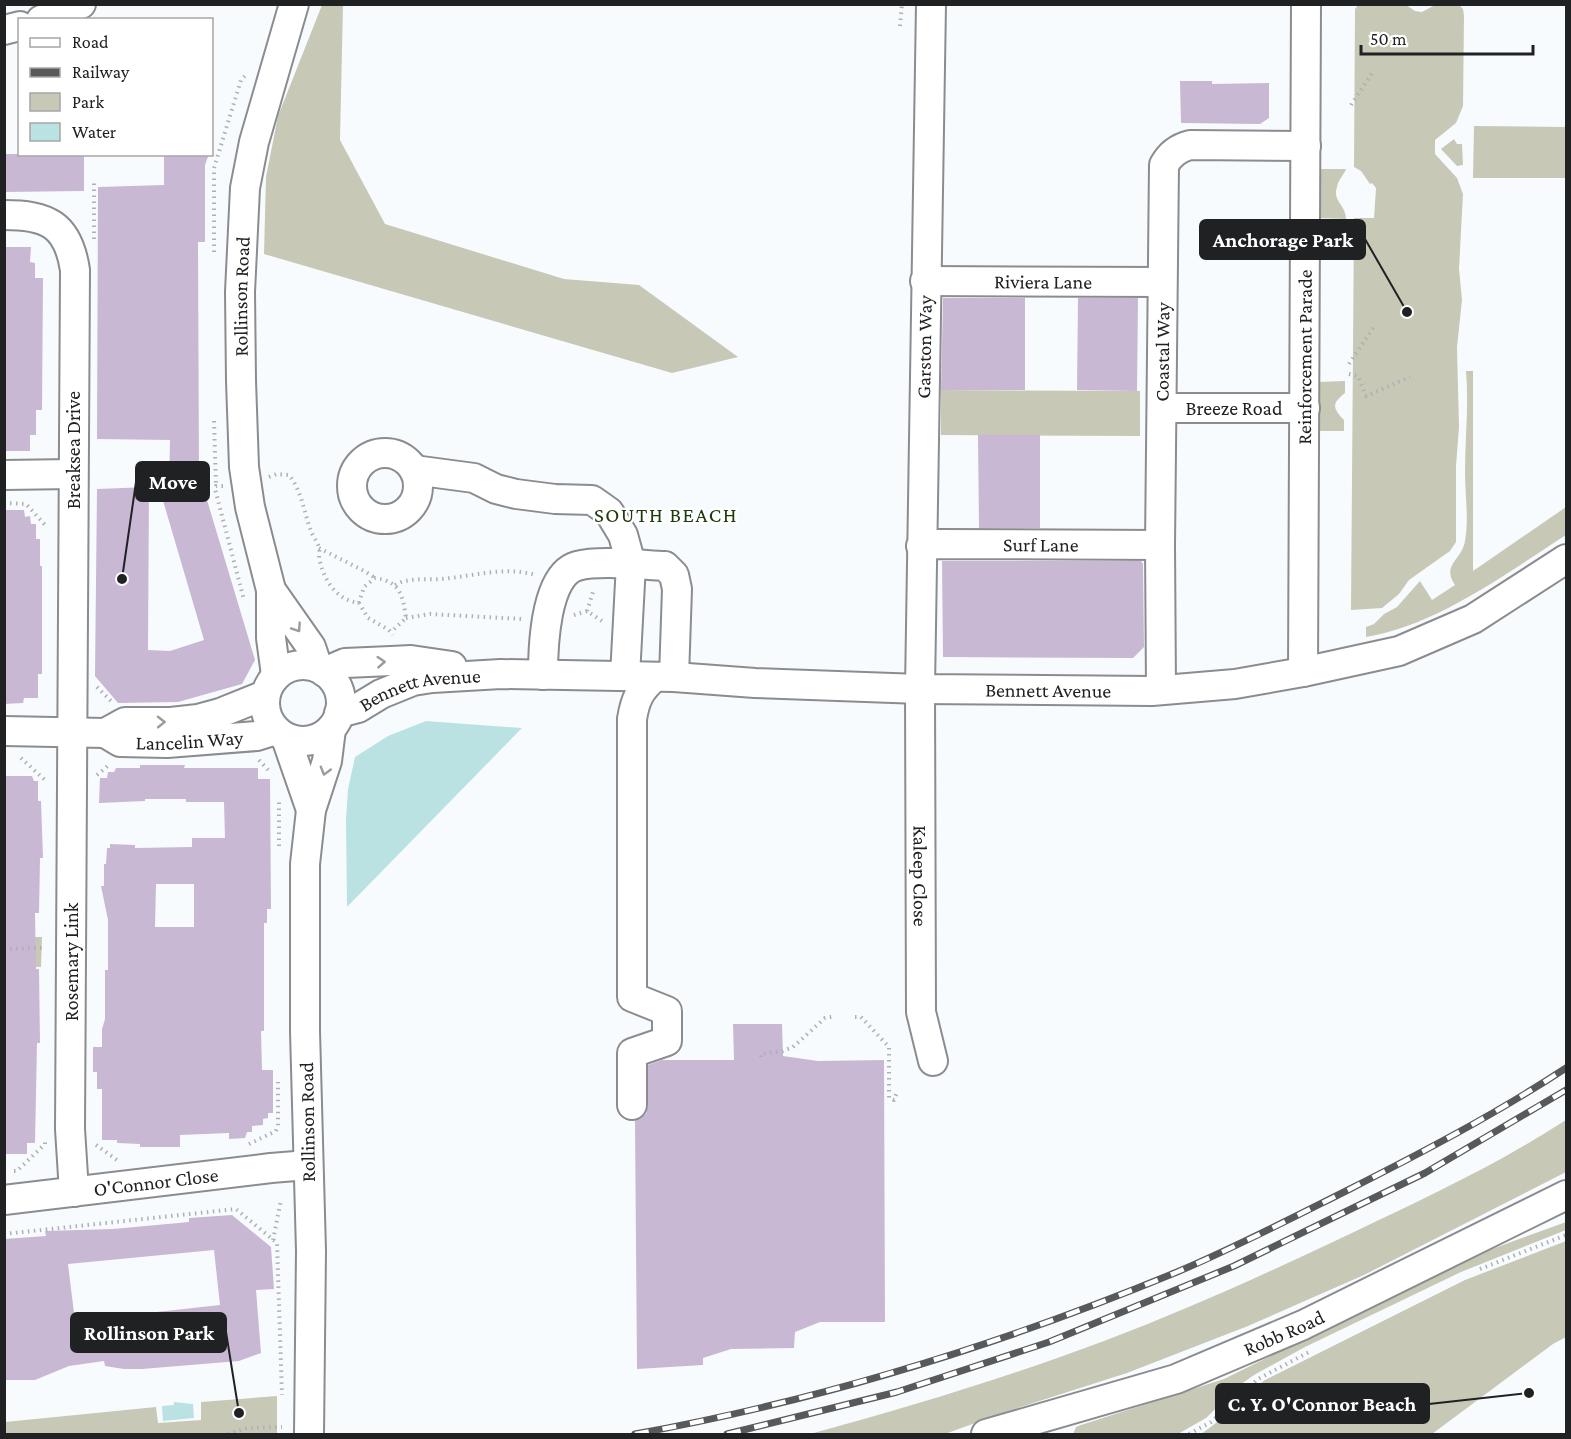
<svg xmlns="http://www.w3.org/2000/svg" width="1571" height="1439" viewBox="0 0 1571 1439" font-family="'Crimson Pro',serif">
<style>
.green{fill:#c7c9b6}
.water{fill:#bae2e3}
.building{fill:#c8b8d4;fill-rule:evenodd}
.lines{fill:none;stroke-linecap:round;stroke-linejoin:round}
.minor-casing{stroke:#8a8c8f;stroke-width:32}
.path{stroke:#aeb0b3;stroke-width:4;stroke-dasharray:1.5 4.5;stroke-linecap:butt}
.minor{stroke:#fff;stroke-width:28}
.rail-casing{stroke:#57595a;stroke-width:7}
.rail{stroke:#fff;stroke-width:4.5;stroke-dasharray:14;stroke-linecap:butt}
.oneway{stroke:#9b9b9c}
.labels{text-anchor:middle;stroke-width:4.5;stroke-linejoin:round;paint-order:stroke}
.street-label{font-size:20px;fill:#202122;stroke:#fff}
.neighbourhood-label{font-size:21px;letter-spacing:1.5px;fill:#1d3a0b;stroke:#fff}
.leader{fill:none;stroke:#202122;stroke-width:2}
.callout-dot{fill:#202122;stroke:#fff;stroke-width:2}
.callout{fill:#202122;stroke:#202122;stroke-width:2}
.callout-label{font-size:21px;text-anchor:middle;font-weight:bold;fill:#fff}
</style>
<rect width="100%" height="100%" fill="#f8fbfe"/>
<path class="green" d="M322 5H343L340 140 385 224 564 279 639 285 738 357 672 373 264 254 266 177 278 116Z
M1406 5 1415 11 1422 12 1435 5H1459L1463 9 1464 16 1463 106 1456 123 1435 140V154L1457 178 1463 194 1459 269 1462 300 1457 347 1459 427 1456 466V542L1450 551 1409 580 1399 594 1382 608 1351 610 1354 218H1374L1376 188 1372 183 1370 184 1361 171 1354 167 1355 9 1358 5Z
M1474 126 1566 127V178H1473Z
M1454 139 1457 144H1462L1463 165 1457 166 1441 149Z
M1322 169H1346C1344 175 1338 180 1337 187 1332 201 1346 205 1346 219L1318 218V170Z
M1466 371H1473V571L1566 507V535C1507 573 1436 626 1366 637V627L1374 624 1384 614 1397 607 1420 581 1432 600 1455 585C1441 565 1462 560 1465 541 1469 518 1465 495 1465 472 1465 438 1469 405 1466 371Z
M1345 381V393C1331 404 1333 408 1344 420V431H1318V382Z
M941 390 1140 391V436L941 435Z
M5 937H42L41 967 5 966Z
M1566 1120V1172L1364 1275 1248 1326 1127 1373 1008 1411 945 1434H810C909 1407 1008 1377 1104 1341 1189 1309 1272 1271 1354 1232 1426 1198 1500 1163 1566 1120Z
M1566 1222V1230L1461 1272 1305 1347 1254 1375 1240 1385 1206 1418 1178 1434H1073L1076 1427 1081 1425 1224 1379 1446 1269 1492 1249Z
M1566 1241V1337L1553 1344 1432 1434H1201C1224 1419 1242 1397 1265 1380L1465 1280Z
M277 1396V1434H5V1422L156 1407 158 1423 201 1420V1402Z"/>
<path class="water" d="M426 721 522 728 347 907 346 819 348 789 355 757 388 736Z
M174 1402 193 1404 194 1418 163 1421 162 1406 174 1405Z"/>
<path class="building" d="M1180 81H1212V84L1269 83V118L1260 124 1181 123Z
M4 154H84V191L4 192Z
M164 154H209L205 165V242H198L199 473 206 474 207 500 255 660 242 684 178 702 118 703 95 676 97 489 149 487 148 650 170 651 204 640 159 487H169L170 440 97 439 98 187 164 185Z
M4 247H31L30 262 35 263V278H43L42 410H36V435H30V451H4Z
M943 298H1025V390H941Z
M1078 298H1138L1137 391 1077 390Z
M978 435H1040V528H979Z
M5 510H24L25 517 30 516 31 524H36V539H40V566H42V674H38V698H24L23 703 4 704Z
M942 561H1141L1143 564 1144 647 1133 658 943 657Z
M140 765H185L184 768H258V779H270L271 909H267V923H264V1031H261L262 1070H273V1113H268V1118L263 1119V1125L252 1126V1132H247L245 1138 229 1139V1133L180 1135V1147H140V1144L117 1143V1140H102V1089H97V1072H93V1047H102V1029L105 1019V970H108V920L101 886H104V864H106L107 848H110V844L135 845V848L192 847V838H225L224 802H186V799H145V801L99 803 100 778H107L108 772H114L116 768H140ZM156 884H194V927H155Z
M4 776H32L34 781H38V801H41L43 858H40L39 913H35L36 969H39L40 1043H37L35 1143H27V1154H4Z
M733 1024H782L783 1056 818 1061 884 1060 885 1322H820L795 1332 794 1348 731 1349 703 1358V1365L637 1369 635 1121 646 1114 648 1106V1065L662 1060H734Z
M232 1215 271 1247 274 1289 256 1290 261 1353 239 1361 142 1369H124L105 1366 104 1361 69 1366 35 1380H4V1239L46 1236 45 1231 113 1229 189 1222V1218ZM214 1250 220 1305 75 1321 68 1264Z"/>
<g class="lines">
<g class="minor-casing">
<g id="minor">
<path id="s1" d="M931 4 920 689 921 1012 933 1061"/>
<path d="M41 20 81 4"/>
<path d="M4 30 20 26"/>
<path d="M4 215C47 215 68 224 75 270L70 1129 74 1192"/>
<path id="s2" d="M925 281 1162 282"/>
<path id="s3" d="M1162 408H1305"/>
<circle cx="385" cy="486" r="33"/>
<path d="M414 470 474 478 496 489 516 494 555 499 592 500 609 512 623 535 631 564 625 676"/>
<path d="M4 475 73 474"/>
<path id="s4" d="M921 546 937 544 1160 545"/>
<path d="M271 590 311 647 318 668"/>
<circle cx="303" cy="703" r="38"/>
<path d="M324 672 345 663 391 661 411 660 452 666"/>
<path id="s5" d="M1303 672 1306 4"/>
<path id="s6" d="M276 675 271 638V590L250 507 244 467 241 381 240 292 245 188 254 142 294 4"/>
<path d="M543 675C543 649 545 575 577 566 600 560 641 565 665 566L674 575 677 589 674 677"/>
<path id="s7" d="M1161 690 1160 545 1164 165C1170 154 1178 148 1190 145L1306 146"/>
<path id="s8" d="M339 713 358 708 381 694 413 681 432 678 501 674 674 677 755 683 920 689 1152 691 1235 684 1303 672 1399 651 1473 619 1566 559"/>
<path d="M4 731 105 733 125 722H171L198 719 220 713 265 695"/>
<path id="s9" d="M105 733 120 742 167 743 257 736 276 730"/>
<path d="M286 738 311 810"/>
<path d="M632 1105V1053L667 1041V1011L632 997V719C635 700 640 689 655 677"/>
<path id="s10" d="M4 1200 271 1168 308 1165"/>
<path d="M309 1434 311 1251 305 1031V864L311 810 327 761 331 729"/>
<path id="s11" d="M986 1434 1176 1379 1303 1325 1566 1195"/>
</g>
</g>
<path class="path" d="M900 26 902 4
M1351 105 1374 70
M94 239V183
M214 252V168L241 80 247 74
M1349 364 1375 325
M1349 374 1358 376 1366 396 1410 377
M214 421 216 486
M269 477 277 474 289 475C302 491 304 513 311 531 313 537 318 542 319 548 320 553 318 557 320 562 325 582 337 600 359 603L368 618 389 630 393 635
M223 486H216L215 489 244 600
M4 503 26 504 47 527
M319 548 366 572 375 578
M395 585C409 577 426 580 442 579 474 576 504 566 536 575
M359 603 364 587 375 578C400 581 403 596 406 618L391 632
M587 611 594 589
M574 615 587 611 602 621
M406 618 430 614 522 619
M97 687 111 701
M21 758 46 781
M259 760 270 772
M97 775 110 764
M279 846V800
M4 949 44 948
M855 1017H861L889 1047V1098L894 1100 897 1092
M761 1057V1054L783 1051 793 1047 825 1018 832 1017
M249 1144 276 1131 278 1126V1082
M96 1145 117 1160
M14 1171H17L45 1144V1142
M4 1234 236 1209 277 1243 282 1395
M273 1240 281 1200
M1480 1269 1566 1235
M228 1434 247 1428 282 1427
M1189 1434 1211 1422 1258 1379 1309 1352"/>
<use href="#minor" class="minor"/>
<g class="rail-casing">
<path id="rail" d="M635 1434C818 1401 1005 1343 1177 1272 1234 1248 1290 1219 1346 1191 1421 1153 1496 1114 1566 1068
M727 1434 897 1392 1049 1342 1234 1266 1425 1173 1566 1090"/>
</g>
<use href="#rail" class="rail"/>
</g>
<defs><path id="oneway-chevron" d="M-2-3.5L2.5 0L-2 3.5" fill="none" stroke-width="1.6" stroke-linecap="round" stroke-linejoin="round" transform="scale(1.5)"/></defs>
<g class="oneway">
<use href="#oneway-chevron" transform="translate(297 628) rotate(56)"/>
<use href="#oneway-chevron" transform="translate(381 662) rotate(-4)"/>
<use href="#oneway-chevron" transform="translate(161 722) rotate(-1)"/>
<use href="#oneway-chevron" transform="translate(325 771) rotate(106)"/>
</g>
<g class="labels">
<g class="street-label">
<text dy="7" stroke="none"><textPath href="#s2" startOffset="118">Riviera Lane</textPath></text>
<text dy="7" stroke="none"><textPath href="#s6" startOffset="382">Rollinson Road</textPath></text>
<text transform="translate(924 347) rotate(-89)" y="7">Garston Way</text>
<text dy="7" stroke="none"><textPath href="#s7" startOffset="338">Coastal Way</textPath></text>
<text dy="7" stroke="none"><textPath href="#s5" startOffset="315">Reinforcement Parade</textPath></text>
<text dy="7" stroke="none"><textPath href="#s3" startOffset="72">Breeze Road</textPath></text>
<text transform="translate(73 450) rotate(-90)" y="7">Breaksea Drive</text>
<text dy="7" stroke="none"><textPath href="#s4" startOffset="120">Surf Lane</textPath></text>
<text dy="7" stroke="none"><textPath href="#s8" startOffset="717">Bennett Avenue</textPath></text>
<text dy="7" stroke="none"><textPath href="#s8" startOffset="86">Bennett Avenue</textPath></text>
<text dy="7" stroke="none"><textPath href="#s9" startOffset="87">Lancelin Way</textPath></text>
<text dy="7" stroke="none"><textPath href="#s1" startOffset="872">Kaleep Close</textPath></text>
<text transform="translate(71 962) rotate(-90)" y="7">Rosemary Link</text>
<text transform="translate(307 1122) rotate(-91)" y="7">Rollinson Road</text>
<text dy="7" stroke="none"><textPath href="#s10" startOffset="153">O'Connor Close</textPath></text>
<text dy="7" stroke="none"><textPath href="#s11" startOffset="315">Robb Road</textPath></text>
</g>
<g class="neighbourhood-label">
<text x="666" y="522">SOUTH BEACH</text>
</g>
</g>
<path class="leader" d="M1407 312L1365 239M122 579L136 482M239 1413L226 1332M1529 1393L1429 1404"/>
<g class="callout-dot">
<circle cx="1407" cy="312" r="6"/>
<circle cx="122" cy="579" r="6"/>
<circle cx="239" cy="1413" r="6"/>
<circle cx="1529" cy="1393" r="6"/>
</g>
<g class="callout">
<rect x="1200" y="220" width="165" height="39" rx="6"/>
<rect x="136" y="462" width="73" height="39" rx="6"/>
<rect x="71" y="1313" width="155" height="39" rx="6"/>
<rect x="1216" y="1384" width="213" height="39" rx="6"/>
</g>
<g class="callout-label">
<text x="1283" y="247">Anchorage Park</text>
<text x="173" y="489">Move</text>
<text x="149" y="1340">Rollinson Park</text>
<text x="1322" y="1411">C. Y. O'Connor Beach</text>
</g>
<rect width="1571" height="1439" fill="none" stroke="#202122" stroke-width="12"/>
<rect x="18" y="18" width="195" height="138" fill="#ffffff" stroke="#a6a6a7" stroke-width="1.5"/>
<rect x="30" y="38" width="30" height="9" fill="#ffffff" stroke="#a6a6a7" stroke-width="1.5"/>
<text x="72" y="48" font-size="18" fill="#202122">Road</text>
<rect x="30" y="68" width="30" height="9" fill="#57595a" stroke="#a6a6a7" stroke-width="1.5"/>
<text x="72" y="78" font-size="18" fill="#202122">Railway</text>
<rect x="30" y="93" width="30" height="18" fill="#c7c9b6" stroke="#a6a6a7" stroke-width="1.5"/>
<text x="72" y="108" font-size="18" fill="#202122">Park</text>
<rect x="30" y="123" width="30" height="18" fill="#bae2e3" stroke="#a6a6a7" stroke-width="1.5"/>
<text x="72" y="138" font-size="18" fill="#202122">Water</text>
<path d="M1361 45v9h172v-9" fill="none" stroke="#202122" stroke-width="3"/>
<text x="1370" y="45" font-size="18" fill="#202122" stroke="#ffffff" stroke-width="4.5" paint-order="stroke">50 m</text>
</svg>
